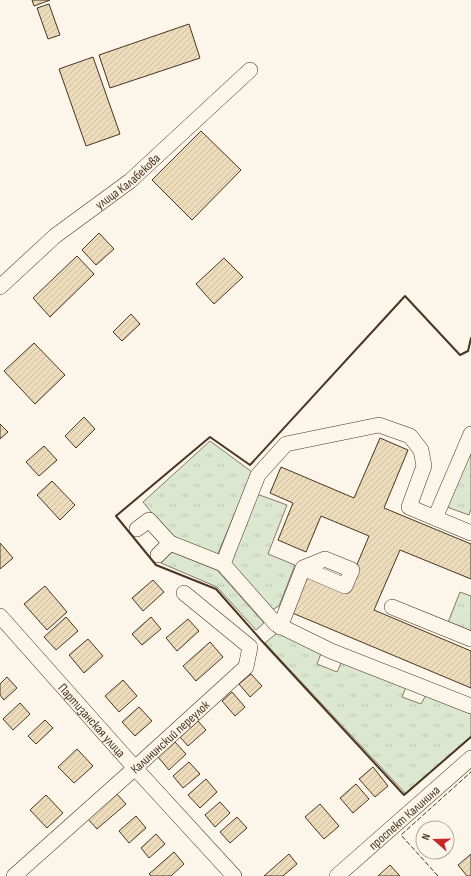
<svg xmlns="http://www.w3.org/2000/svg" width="471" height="876" viewBox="0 0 471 876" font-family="'Sofia Sans Condensed',sans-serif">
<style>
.grass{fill:url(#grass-tufts);stroke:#887966}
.building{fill:url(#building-hatch);stroke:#4a3520}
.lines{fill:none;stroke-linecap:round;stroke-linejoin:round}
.minor-casing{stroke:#4a3520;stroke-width:16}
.minor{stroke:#fbf6e9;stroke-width:15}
.fence{stroke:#4a3520;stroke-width:1;stroke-dasharray:5 2;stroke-linecap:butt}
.wall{stroke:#4a3520;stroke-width:2}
.labels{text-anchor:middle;stroke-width:3;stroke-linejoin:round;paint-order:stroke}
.street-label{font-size:13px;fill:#4a3520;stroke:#fbf6e9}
</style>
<defs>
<pattern id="grass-tufts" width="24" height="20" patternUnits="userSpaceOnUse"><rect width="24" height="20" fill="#dce7d0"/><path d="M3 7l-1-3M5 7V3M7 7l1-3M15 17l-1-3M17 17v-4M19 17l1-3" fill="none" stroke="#bec7b2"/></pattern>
<pattern id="building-hatch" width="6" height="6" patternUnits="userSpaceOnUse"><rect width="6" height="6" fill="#ecdcbc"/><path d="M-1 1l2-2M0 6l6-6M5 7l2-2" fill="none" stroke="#ccbda1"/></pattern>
</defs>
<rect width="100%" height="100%" fill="#fbf6e9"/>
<path class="grass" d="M210 441 252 472 217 556 170 536 143 502Z
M471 450V509L469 515 447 507Z
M254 493 287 505 268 554 295 565 279 606 272 610 227 563Z
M172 552 217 570 264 623 256 630 217 587 161 563Z
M460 592 471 596V634L447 625Z
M277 633 322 651 317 664 337 672 342 661 406 687 402 697 421 704 426 695 471 713V736L406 794 265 643Z"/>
<path class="building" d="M32 0H50L34 6Z
M49 4 60 35 48 39 37 8Z
M189 24 200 58 110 88 99 55Z
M93 57 120 134 86 146 59 69Z
M201 131 241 170 192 220 152 180Z
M99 233 114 249 96 265 82 250Z
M77 256 94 274 50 317 33 298Z
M224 258 243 277 214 304 196 284Z
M131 314 140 324 122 341 113 332Z
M34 343 65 375 35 404 4 371Z
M84 417 95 429 76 448 65 436Z
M0 424 8 432 0 439Z
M380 438 408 450 384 508 471 544V579L400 550 374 610 471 651V688L290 612 305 576 345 593 369 536 321 516 306 552 278 540 293 503 270 493 281 467 354 498Z
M44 446 57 460 39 476 26 462Z
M52 481 75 505 60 520 37 495Z
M0 543 13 558 0 569Z
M153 580 164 592 143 611 132 598Z
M45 586 67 612 47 630 24 604Z
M66 617 78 631 56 650 44 637Z
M151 617 161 629 142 645 132 634Z
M188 619 199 631 177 651 166 638Z
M88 639 103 656 84 673 69 655Z
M210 642 223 657 196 681 183 666Z
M251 674 262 686 250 697 239 684Z
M7 677 17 688 4 700 0 695V684Z
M123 680 137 696 119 712 105 696Z
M232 692 245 707 235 716 222 701Z
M20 703 30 714 13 730 3 719Z
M139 707 152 721 135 736 122 722Z
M45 720 53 728 36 744 28 736Z
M198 721 206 730 188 746 180 737Z
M175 742 186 754 169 770 158 757Z
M77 749 93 766 74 783 58 767Z
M189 762 200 774 183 788 173 776Z
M373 767 388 786 375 797 359 779Z
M206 779 217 792 200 808 188 795Z
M356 784 369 799 353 813 340 798Z
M116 793 126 804 97 829 87 818Z
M46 795 63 813 47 828 30 810Z
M220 802 230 813 215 827 205 815Z
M320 804 339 826 324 839 305 817Z
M136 816 146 828 129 843 119 831Z
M237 817 247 828 230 843 220 832Z
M156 834 165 844 149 858 141 848Z
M174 852 184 864 171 876H151L149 874Z
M289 854 297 864 283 876H264Z
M471 854V876H467L458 865Z
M390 865 400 876H378Z"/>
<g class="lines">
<g class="minor-casing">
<g id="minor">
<path id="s1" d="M0 287 55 236 130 181 250 70"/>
<path d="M435 518 471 434"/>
<path d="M137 529 149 520 170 543 223 564"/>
<path d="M471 533 409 507 424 466 421 450 410 436 379 425 286 444 258 475 223 564 276 624 331 651 471 706"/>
<path d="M158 555 170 543"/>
<path d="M392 607 471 639"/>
<path id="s2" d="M0 616 135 768 234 876"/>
<path d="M280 627 303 568 345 586 352 570 325 559 303 568"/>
<path id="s3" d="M14 876 135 768 246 667 250 647 184 593"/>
<path id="s4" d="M337 876 471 758"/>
</g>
</g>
<use href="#minor" class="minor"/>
<path class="fence" d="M438 876 401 835 471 772"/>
<path class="wall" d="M471 338 468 351 460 355 405 296 250 465 210 437 116 516 156 565 216 589 261 640 404 795 471 737"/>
</g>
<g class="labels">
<g class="street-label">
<text dy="5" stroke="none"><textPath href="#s1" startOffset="166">улица Калабекова</textPath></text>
<text dy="5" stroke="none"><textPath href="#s2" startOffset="139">Партизанская улица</textPath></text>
<text dy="5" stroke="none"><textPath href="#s3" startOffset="209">Калининский переулок</textPath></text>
<text dy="5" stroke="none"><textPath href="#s4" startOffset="89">проспект Калинина</textPath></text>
</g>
</g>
<g transform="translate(435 840) rotate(290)"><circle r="19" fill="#fbf6e9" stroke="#b4a999"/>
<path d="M0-3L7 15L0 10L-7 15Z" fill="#c62828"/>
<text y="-6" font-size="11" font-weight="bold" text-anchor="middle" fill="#4a3520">N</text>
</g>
</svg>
